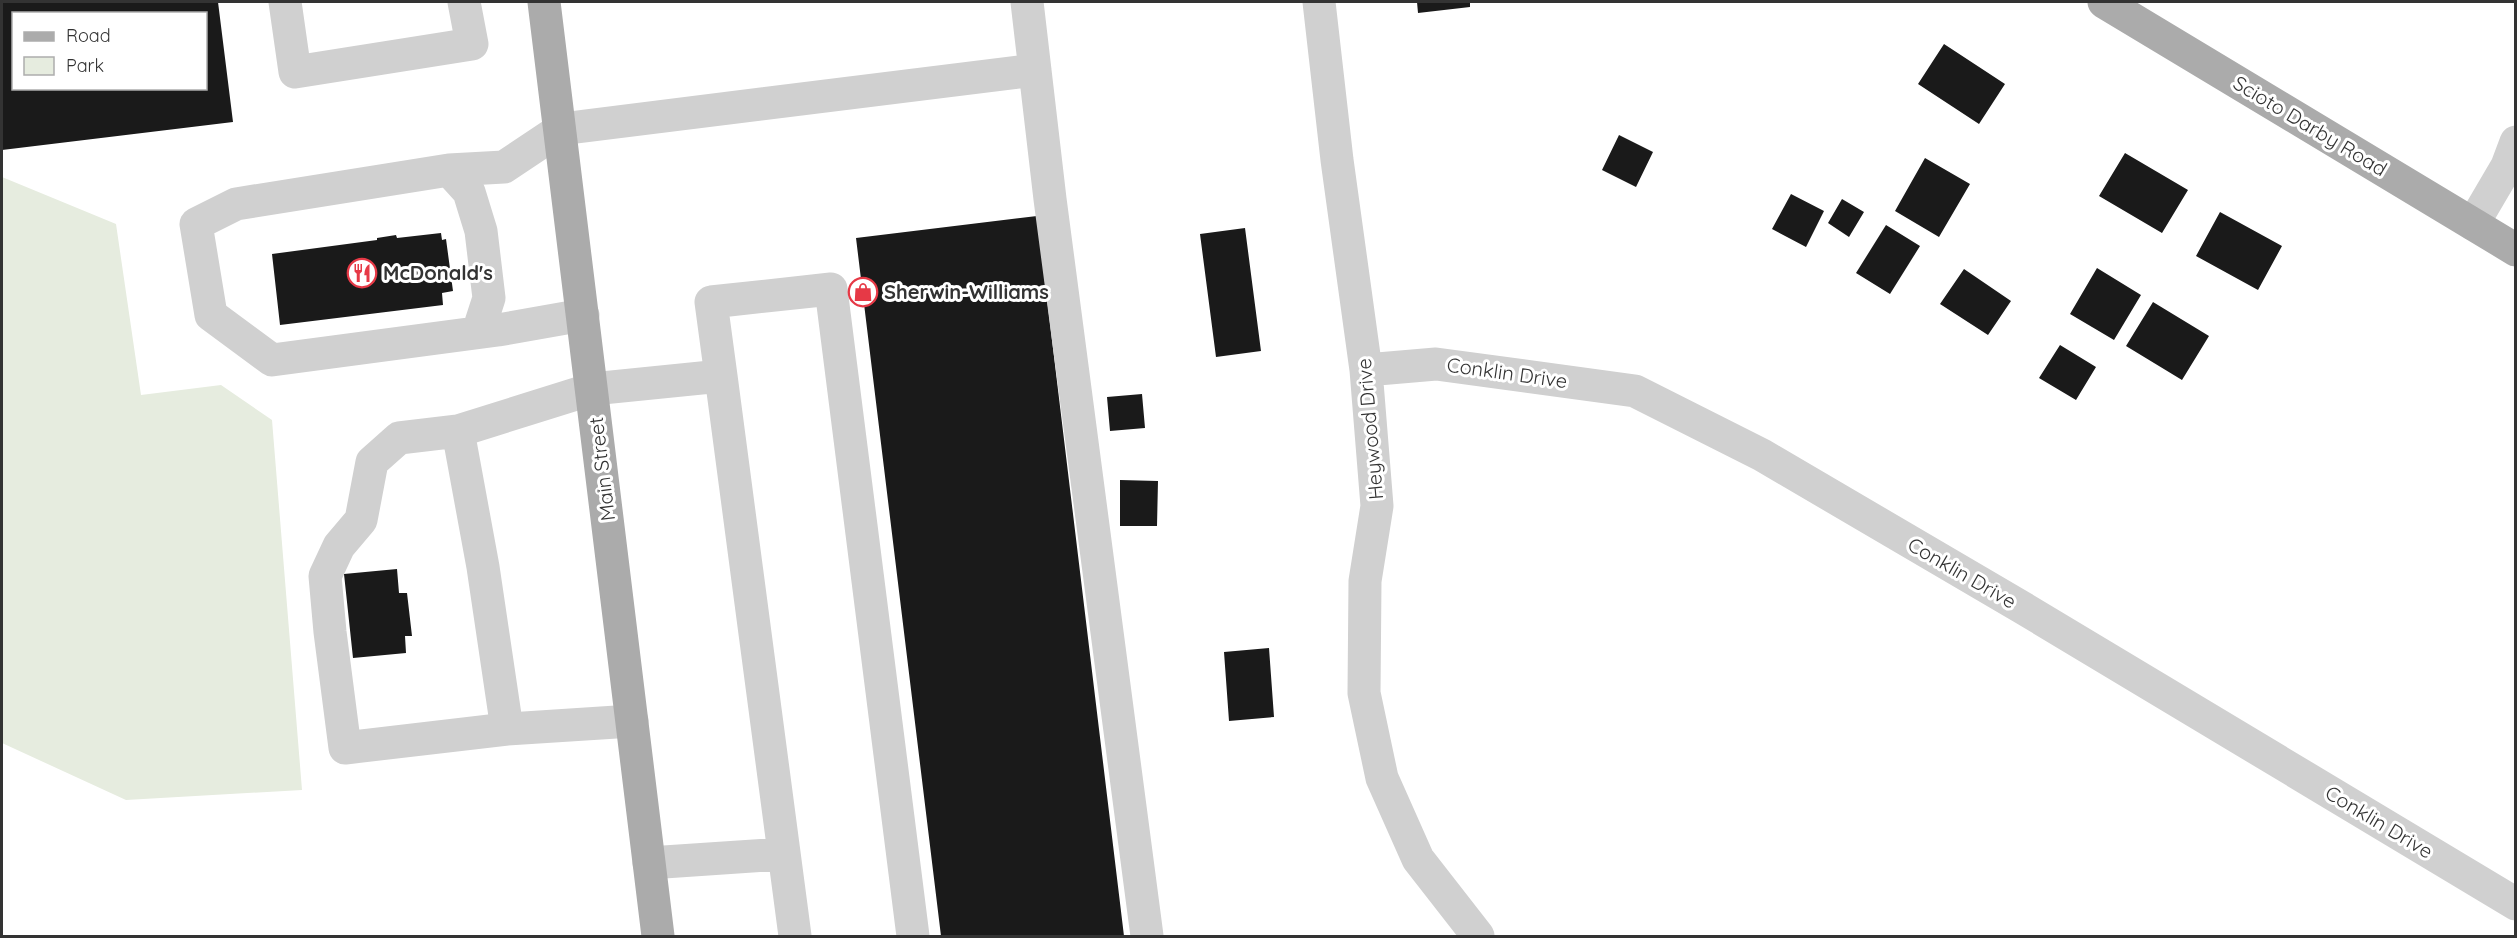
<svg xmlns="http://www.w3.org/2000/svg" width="2517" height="938" viewBox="0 0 2517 938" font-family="Quicksand,sans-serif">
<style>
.green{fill:#e6ecdf}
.building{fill:#1a1a1a;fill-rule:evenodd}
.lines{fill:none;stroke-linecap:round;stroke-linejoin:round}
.minor{stroke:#d0d0d0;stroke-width:33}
.major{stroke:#ababab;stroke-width:33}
.labels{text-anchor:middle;stroke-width:6;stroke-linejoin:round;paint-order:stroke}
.street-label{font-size:20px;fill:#333;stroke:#fff}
.poi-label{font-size:20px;font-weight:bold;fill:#333;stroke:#fff;text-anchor:start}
</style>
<rect width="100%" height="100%" fill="#fff"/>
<path class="green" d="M2 177 116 224 141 395 221 385 272 420 302 790 126 800 2 743Z"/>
<path class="building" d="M2 2H218L233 122 2 150ZM14 14H206V88H14Z
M1417 2H1470V7L1418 13Z
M1944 44 2005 84 1979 124 1918 84Z
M1619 135 1653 152 1636 187 1602 170Z
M2125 153 2188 190 2162 233 2099 196Z
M1925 158 1970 184 1939 237 1895 211Z
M1791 194 1824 211 1806 247 1772 229Z
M1842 199 1864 212 1849 237 1828 223Z
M2220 212 2282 246 2258 290 2196 256Z
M1037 216 1124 936H941L856 238Z
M1886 225 1920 246 1890 294 1856 273Z
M1245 228 1261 351 1216 357 1200 234Z
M441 233 442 240 446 239 453 291 442 293 443 305 280 325 272 254 377 240V238L396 235 397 238Z
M2097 268 2141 295 2114 340 2070 314Z
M1964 269 2011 301 1988 335 1940 304Z
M2153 302 2209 336 2182 380 2126 346Z
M2060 345 2096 367 2076 400 2039 378Z
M1142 394 1145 428 1110 431 1107 397Z
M1120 480 1158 481 1157 526H1120Z
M397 569 399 593H407L412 636H405L406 653 353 658 344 574Z
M1269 648 1274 717 1229 721 1224 652Z"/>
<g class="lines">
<path class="minor" d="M285 2 295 72 472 44 464 2
M1027 2 1050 199 1147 936
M1319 2 1337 160 1366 370 1377 506 1365 581 1364 693 1382 778 1418 859 1478 936
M449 170 469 192 481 231 489 298 478 332
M2473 224 2507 166 2516 142
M583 315 498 330 272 360 211 315 196 224 236 204 449 170 504 167 561 129 1035 70
M1366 370 1436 364 1635 391 1762 455 2023 608 2516 904
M721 376 711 302 831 289 913 936
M458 431 399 438 372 462 361 520 339 546 325 576 330 632 345 748 507 729
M632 721 507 729 483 567 458 431 592 389 721 376 795 936
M649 863 784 854"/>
<path class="major" d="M544 2 658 936
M2104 2 2516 250"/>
</g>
<defs>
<g id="restaurant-ring" transform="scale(1.5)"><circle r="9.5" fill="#fff" stroke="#e63946" stroke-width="1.5"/><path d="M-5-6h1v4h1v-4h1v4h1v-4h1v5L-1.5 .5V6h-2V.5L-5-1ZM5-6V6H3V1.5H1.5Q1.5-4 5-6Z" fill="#e63946"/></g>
<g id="shop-ring" transform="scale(1.5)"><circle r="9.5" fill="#fff" stroke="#e63946" stroke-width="1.5"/><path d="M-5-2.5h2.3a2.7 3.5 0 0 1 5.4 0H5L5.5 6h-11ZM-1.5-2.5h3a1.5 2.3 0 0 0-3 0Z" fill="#e63946"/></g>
</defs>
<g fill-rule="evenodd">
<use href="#restaurant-ring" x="362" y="273"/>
<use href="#shop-ring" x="863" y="292"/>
</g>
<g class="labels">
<g class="street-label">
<text transform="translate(2310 126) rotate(31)" y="7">Scioto Darby Road</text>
<text transform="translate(1507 373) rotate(8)" y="7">Conklin Drive</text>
<text transform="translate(1370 429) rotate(-95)" y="7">Heywood Drive</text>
<text transform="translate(602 469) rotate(-97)" y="7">Main Street</text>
<text transform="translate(1962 573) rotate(30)" y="7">Conklin Drive</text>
<text transform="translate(2379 822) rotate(31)" y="7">Conklin Drive</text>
</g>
<g class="poi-label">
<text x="383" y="280">McDonald's</text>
<text x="884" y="299">Sherwin-Williams</text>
</g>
</g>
<rect width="2517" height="938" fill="none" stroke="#333333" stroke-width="6"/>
<rect x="12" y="12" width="195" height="78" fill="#ffffff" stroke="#adadad" stroke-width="1.5"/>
<rect x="24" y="32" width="30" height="9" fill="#ababab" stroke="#adadad" stroke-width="1.5"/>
<text x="66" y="42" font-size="18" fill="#333333">Road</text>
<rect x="24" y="57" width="30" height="18" fill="#e6ecdf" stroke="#adadad" stroke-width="1.5"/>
<text x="66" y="72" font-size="18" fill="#333333">Park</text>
</svg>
